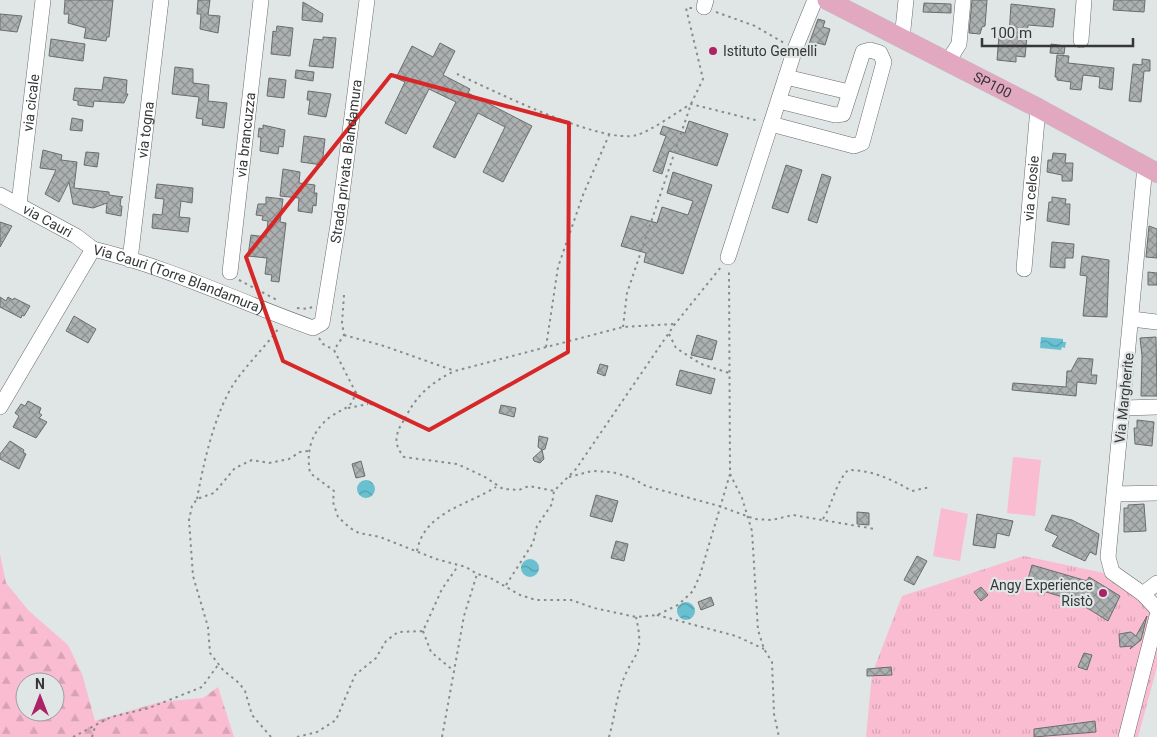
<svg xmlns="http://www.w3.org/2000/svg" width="1157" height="737" viewBox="0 0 1157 737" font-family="Roboto,sans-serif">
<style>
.forest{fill:url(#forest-firs);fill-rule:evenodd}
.park{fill:url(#park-tufts)}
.garden{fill:#f9bcd1}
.water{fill:url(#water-waves)}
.building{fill:url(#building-cross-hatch);stroke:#6a6d6e}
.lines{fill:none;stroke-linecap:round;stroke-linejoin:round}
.minor-casing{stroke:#696c6d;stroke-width:16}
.major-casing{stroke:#bfbfbf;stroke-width:20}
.path{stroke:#888b8b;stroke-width:2;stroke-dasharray:2.5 4;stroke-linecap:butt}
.minor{stroke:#fff;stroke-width:15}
.major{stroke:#e2a8bf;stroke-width:19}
.marked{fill:none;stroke:#d62828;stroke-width:4;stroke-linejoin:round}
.poi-dot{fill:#ab2266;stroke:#e0e5e5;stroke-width:2}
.labels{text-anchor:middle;stroke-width:4.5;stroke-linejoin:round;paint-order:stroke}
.poi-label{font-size:14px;fill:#363737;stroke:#e0e5e5;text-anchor:start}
.street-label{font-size:14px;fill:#363737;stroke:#e0e5e5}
</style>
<defs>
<pattern id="forest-firs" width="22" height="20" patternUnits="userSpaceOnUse" patternTransform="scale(1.25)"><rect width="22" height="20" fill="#f9bcd1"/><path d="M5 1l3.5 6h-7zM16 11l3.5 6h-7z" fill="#d6a2b4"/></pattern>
<pattern id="park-tufts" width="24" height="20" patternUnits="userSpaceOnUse" patternTransform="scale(1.25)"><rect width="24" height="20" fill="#f9bcd1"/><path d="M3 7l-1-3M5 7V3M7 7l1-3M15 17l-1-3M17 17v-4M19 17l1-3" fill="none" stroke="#d6a2b4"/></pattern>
<pattern id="water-waves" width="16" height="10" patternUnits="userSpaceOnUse" patternTransform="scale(1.25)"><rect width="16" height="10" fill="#68c0d0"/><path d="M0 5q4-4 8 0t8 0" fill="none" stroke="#569daa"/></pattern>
<pattern id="building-cross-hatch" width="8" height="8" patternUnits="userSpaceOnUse" patternTransform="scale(1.25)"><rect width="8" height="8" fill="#acb0b0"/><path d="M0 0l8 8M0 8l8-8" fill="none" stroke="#8d9090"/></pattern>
</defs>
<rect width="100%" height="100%" fill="#e0e5e5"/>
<path class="forest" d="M0 554 6 583 29 611 68 645 82 674 95 721 160 702 203 698 218 687 234 737H0ZM25 682H55V712H25Z"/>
<path class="park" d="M1024 556 1104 573 1146 603 1157 616V667L1138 737H866L872 674 902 596Z"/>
<path class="garden" d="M1013 457 1041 460 1035 516 1007 513Z
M941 508 968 514 960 561 933 556Z
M1029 563 1080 578 1073 602 1022 587Z"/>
<path class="water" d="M1041 337 1063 339V342H1066L1065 348 1062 347 1061 350 1040 348Z
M357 489a9 9 0 1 1 18 0a9 9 0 1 1-18 0Z
M521 568a9 9 0 1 1 18 0a9 9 0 1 1-18 0Z
M677 611a9 9 0 1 1 18 0a9 9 0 1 1-18 0Z"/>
<path class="building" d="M65 0H113L109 37H107L106 41 84 38 86 28 68 23 69 14H64Z
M198 0H210L208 15 220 16 218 33 200 29 201 14H197Z
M972 0H987L985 26 982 27 980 34 969 33Z
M1114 0H1145L1144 12 1113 10Z
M303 2 323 14 322 22 302 20Z
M924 3 951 4V13L923 12Z
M1011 4 1055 9 1053 27 1028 25 1025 57 1016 56V62L997 60 999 36H1009Z
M0 14 22 16 17 32 0 30Z
M818 19 825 21 823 27 830 29 825 45 818 43 817 46 809 44Z
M277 26 293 28 290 56 271 54 273 31 276 32Z
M323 37 336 38 333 68 309 66 314 39 323 40Z
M51 39 85 44 83 61 49 56Z
M440 43 455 51 443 75 470 89 468 93 532 126 503 182 483 172 505 127 478 113 455 158 433 147 456 102 429 89 406 134 385 123 405 82 396 78 412 46 433 57Z
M1051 44 1065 46 1064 54 1050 53Z
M1057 55 1069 56 1068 63 1114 68 1112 90 1099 88 1100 77 1083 75 1081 90 1070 89 1071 82 1057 80V77H1055Z
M1142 59 1150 60V71H1144L1141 102 1129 101 1133 64 1142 65Z
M175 67 193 69V83L209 85 208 101 227 103 224 128 202 125 203 119 196 118 199 97 172 94Z
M296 70 314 72 313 81 295 78Z
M104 77 127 80 126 94H128L124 103 94 101 93 107 78 105V101L73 100 75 88 102 90Z
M269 78 286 80 284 98 267 96Z
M308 91 331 94 326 117 308 114 310 100H307Z
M72 118 83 120 82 131 70 130Z
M689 121 728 134 717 166 669 151 662 174 653 171 666 136 660 134 663 126 685 133Z
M263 125 285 130 283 147 279 146 278 154 260 151 261 137H258L259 128 263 129Z
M304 136 325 139 322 165 301 162Z
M43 150 62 155 61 160 77 162 74 188 109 192V195L123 197 121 198 120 206H122L121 216 106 213 107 203 93 208 73 204 69 182 59 202 45 194 56 170 40 168Z
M86 152 99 153 97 167 84 165Z
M1053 153 1066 154 1065 163H1073L1072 181H1062V175L1047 172 1048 160H1052Z
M786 165 802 170 788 213 772 208Z
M283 169 300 172 299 183 315 185 314 193H317L316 206 313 205 312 213 298 211 299 198 280 196Z
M673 172 712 185 683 274 644 262 646 253 621 246 631 216 657 223 662 207 688 215 693 201 667 193Z
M822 174 831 177 817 223 808 220Z
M157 184 193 188 192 203 181 201 179 217 190 218 188 232 152 228 153 214 162 215 164 199 155 198Z
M266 197 283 199 280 222 286 223 279 282 271 281 272 275 265 274 267 258 248 256 251 235 266 237 268 221 262 220 263 216 256 215 258 204H266Z
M1052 197 1066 199 1065 204H1070L1069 225 1047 221 1049 202H1052Z
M0 222 12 226 0 247Z
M1149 226 1157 229V258L1146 257Z
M1052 242 1074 244 1073 258H1065V268L1050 267Z
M1082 256 1109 260 1107 317 1083 316 1087 276 1080 275Z
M1148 272 1157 273V285H1148Z
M0 297 6 301 8 297 13 300 14 298 30 306 24 316 22 315 21 318 0 307Z
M74 316 96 329 88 343 66 331Z
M697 335 717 341 712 360 691 355Z
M1156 337 1157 396H1141L1142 356 1140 338Z
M1078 358 1093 359 1091 375H1097L1096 384 1077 382 1076 396 1012 390 1013 383 1066 387 1067 371H1071Z
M600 364 608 366 605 376 597 373Z
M680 370 715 379 711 394 676 385Z
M28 401 41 408 39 413 42 415 39 418 47 422 36 438 13 427 19 416 15 413 21 404 25 406Z
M501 405 516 408 514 417 499 413Z
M1137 420 1154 422 1152 446 1135 444 1134 428H1137Z
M539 436 548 438 545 449 542 450 544 459 540 463 534 461 533 458 542 450 538 447Z
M10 441 24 450 23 452 26 454 19 469 0 459V454Z
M361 461 365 476 356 478 352 464Z
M596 495 618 501 612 522 590 516Z
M1144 504 1146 531 1124 532V508H1128V505Z
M857 512 869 513V525L857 524Z
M977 514 1013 521 1009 536 997 533 995 548 973 545Z
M1052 515 1072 520 1099 534 1096 555 1090 552 1085 561 1052 546 1058 536 1045 530Z
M616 541 628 544 624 561 611 558Z
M917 556 927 561 914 585 904 580Z
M1032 565 1087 581 1089 577 1120 596 1108 621 1076 601 1026 586Z
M981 587 988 595 981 601 974 592Z
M711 597 714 605 701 610 698 602Z
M1147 616 1141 640 1130 649 1132 646 1120 647 1119 634 1131 632 1136 636Z
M1084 653 1092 655 1087 670 1078 667Z
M891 667 892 675 867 676V669Z
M1095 721 1096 732 1034 737V729Z"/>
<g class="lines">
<g class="minor-casing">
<g id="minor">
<path d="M704 7 706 0"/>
<path d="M902 39 906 0"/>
<path d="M1081 40 1084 0"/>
<path d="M947 63 959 44 963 1"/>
<path d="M786 77 849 92"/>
<path d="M771 124 854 146 862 143 884 62 880 53 870 50 863 52 843 114 835 115 779 101"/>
<path d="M1145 166 1108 557 1112 572 1143 594 1157 609"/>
<path id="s1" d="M0 195 76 236 93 249"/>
<path id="s2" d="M19 204 43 0"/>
<path d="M728 257 795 49 815 0"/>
<path id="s3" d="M130 260 161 0"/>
<path id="s4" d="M1024 269 1038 108"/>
<path id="s5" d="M230 272 261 0"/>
<path d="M1132 319 1157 322"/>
<path id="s6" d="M0 407 93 249C168 267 240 302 313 328L322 323 338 225 367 0"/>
<path d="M1124 408 1157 407"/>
<path d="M1115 494 1157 493"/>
<path d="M1143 594 1157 583"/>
<path d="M1126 737 1157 616"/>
</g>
</g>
<g class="major-casing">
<g id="major">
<path id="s7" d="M827 0 1038 108 1157 173"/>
</g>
</g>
<path class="path" d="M716 12 755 26 784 43
M457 74C492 90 602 145 637 135 651 131 677 112 691 104L759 121
M239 280 279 301
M344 295 342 323 344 335 334 350 355 391C354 409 342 408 330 417 311 432 306 451 310 473L334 491 333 502 338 517 350 528 359 533 380 537 436 559 466 567 477 574 489 577 520 595 536 600H571L594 608 636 617 657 615 678 605 693 591 700 575 730 474 729 269
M297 308 308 309 312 307
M623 327 627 293 691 104 703 79 686 8H693
M669 334 676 348 701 364 729 373
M344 335 384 346 455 371
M319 338 323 344 334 350
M546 347 558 267 583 195 609 135
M355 391C372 413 387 402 404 420 395 434 393 444 404 457L457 464 485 477 503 489 519 490 529 486 554 491 576 469 675 324 721 267
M348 408 368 404
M405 419C415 396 433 381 455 371L623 327 675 324
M730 474 742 498 752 531 758 630 764 649 772 662 774 714 779 737
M569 477 592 471 612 472 632 478 646 486 719 506 755 519 772 520 793 515 875 529
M197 499C203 465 215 411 235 382 248 363 265 347 279 328
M823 519C833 503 835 484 848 470 872 470 891 479 912 491L930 487
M417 551C424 512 468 505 496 487
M506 585 533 543 537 526 552 504 554 491
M657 615 736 636 764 649
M423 631 431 652 454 671
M73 737 111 717 149 708 202 687 218 665
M92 737 95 727
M271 737 252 715 245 691 239 683 223 670 210 653 208 627 193 576 189 520 192 506 197 499 214 493 235 468 252 460 269 463 289 459 300 452 308 451
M297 737 317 732 336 720 355 675 376 658 386 641 398 632 423 631 442 589 458 566
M442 737 464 616 477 574
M609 737C614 720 616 700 622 683 634 650 645 658 636 617"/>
<use href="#minor" class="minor"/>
<use href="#major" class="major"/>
</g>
<path class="marked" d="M391 75 569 123 568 352 429 430 283 361 246 257Z"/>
<g class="poi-dot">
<circle cx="713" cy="51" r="5"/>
<circle cx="1103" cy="593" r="5"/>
</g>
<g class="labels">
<g class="poi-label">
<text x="723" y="56">Istituto Gemelli</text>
<text x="1093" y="590" text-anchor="end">Angy Experience<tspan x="1093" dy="16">Ristò</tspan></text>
</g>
<g class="street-label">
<text dy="5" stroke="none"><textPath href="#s7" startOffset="186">SP100</textPath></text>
<text dy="5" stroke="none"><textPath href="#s2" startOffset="102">via cicale</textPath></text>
<text dy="5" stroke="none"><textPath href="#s3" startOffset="131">via togna</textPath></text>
<text dy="5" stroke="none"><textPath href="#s5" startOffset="138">via brancuzza</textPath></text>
<text dy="5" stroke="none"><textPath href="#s6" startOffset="591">Strada privata Blandamura</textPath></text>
<text dy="5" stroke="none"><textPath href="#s4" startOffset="81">via celosie</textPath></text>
<text dy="5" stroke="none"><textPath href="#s1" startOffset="54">via Cauri</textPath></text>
<text dy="5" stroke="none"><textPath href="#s6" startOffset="274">Via Cauri (Torre Blandamura)</textPath></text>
<text transform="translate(1124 398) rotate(-84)" y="5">Via Margherite</text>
</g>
</g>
<g transform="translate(40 697)"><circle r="24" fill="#e0e5e5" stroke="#9c9f9f"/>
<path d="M0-4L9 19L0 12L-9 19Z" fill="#ab2266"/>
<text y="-8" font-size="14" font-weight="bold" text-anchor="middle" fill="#363737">N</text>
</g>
<path d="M982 38v8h151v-8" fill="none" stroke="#363737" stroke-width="2.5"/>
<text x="990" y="38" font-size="15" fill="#363737" stroke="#e0e5e5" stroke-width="4" paint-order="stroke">100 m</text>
</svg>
